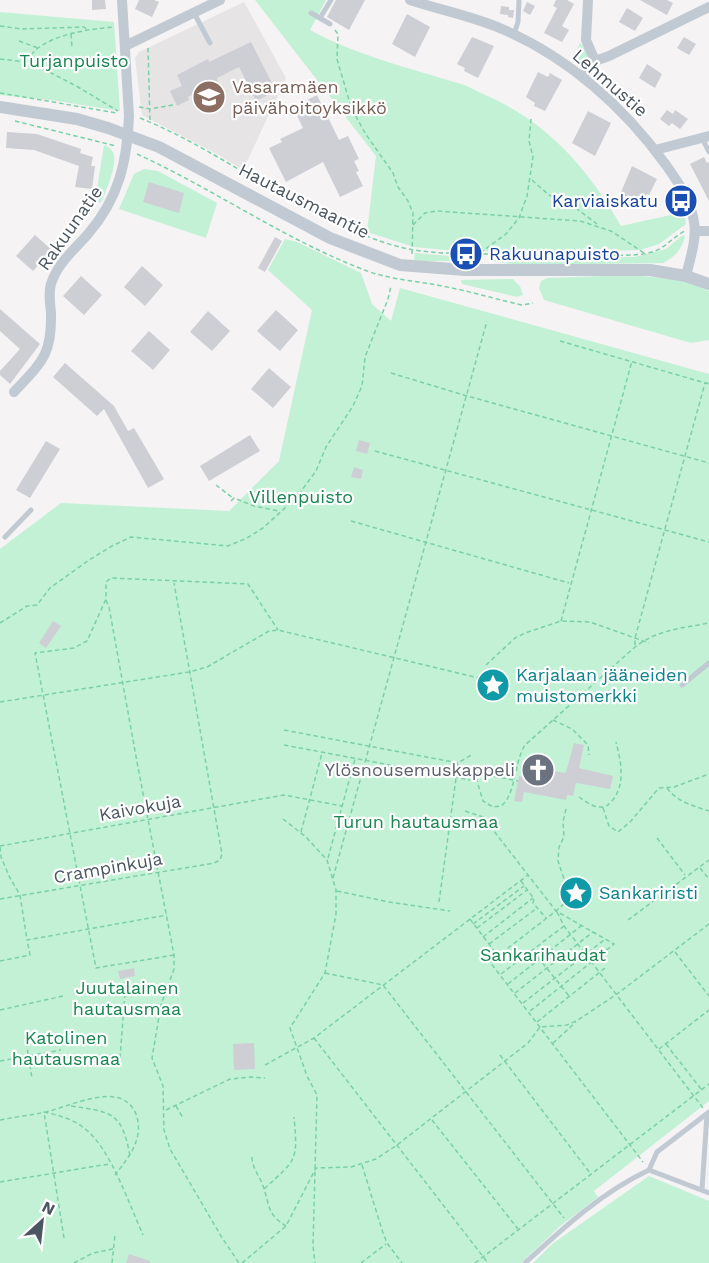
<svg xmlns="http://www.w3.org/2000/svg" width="709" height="1263" viewBox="0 0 709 1263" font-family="'Work Sans',sans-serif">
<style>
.education{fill:#e6e4e5}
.green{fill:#c3f1d5}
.building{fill:#cdcfd5}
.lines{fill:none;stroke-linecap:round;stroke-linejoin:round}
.path{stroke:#7ad0a6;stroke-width:1.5;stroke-dasharray:4.5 3;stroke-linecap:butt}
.service{stroke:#c1cad2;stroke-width:5}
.minor{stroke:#c1cad2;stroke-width:10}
.tertiary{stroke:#c1cad2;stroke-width:12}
.labels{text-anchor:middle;stroke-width:4.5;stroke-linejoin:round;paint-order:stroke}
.park-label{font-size:18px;fill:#17864f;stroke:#fff}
.street-label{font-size:18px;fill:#4a5661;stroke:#fff}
.education-label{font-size:18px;fill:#785e54;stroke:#fff;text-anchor:start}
.transit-label{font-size:18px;fill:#164399;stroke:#fff;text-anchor:end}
.culture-label{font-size:18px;fill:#0d838f;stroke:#fff;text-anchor:start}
.worship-label{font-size:18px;fill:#5b616d;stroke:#fff;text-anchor:end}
</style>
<rect width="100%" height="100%" fill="#f5f3f3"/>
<path class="education" d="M244 2 286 78 243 170 219 155 142 115 135 58 139 52Z"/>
<path class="green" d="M255 0H326L310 30C358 56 409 68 461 84 471 87 480 93 490 97 550 125 588 169 621 226L684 212 686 224 659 244 640 250 567 252 457 251 414 247 367 232 376 156Z
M0 12 114 22 120 111 51 100 0 95Z
M580 43C586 50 590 55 586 64L581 66 576 64 574 56Z
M104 145C107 146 111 148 112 151 120 160 105 193 101 203L95 201Z
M144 169 158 171 217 203 206 238 119 209 134 174Z
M683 235 685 237C681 250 675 257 663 263L518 265 492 261V258L635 257 666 249Z
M285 239 297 242 361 273 372 304 391 321 400 288 709 374V1101L594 1191 598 1197 559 1227 521 1263H0V549L61 503 229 511 279 461 312 310 268 270Z
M415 253 462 257V261H421L414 260Z
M632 275 683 280 709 291V340L691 343 544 300 539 288 541 281 547 278Z
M513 279 520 286 523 295 517 297 462 284 461 280Z
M649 1176 709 1201V1263H533L552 1244Z"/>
<path class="building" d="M92 0H105L106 9 92 10Z
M139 0H154L159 2 152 17 135 9Z
M336 0H365L349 30 327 17Z
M556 0H567L574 4 562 26 569 30 562 42 544 33 557 8 553 6Z
M640 0H667L673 3 667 15Z
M527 2 535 6 530 15 523 11Z
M501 6 509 7V10H514L513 18 508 17V15L500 14Z
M627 8 643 18 635 31 619 22Z
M407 14 430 27 415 57 392 44Z
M472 37 494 46 478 78 464 71 465 68 457 64Z
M684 37 696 44 689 55 677 48Z
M251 42 276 91 256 101 239 67 217 78 218 82 188 97 189 100 177 106 170 91 182 86 177 75 208 59 209 62Z
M647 64 662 74 655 88 639 78Z
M538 72 548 77 550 73 562 80 545 111 534 106 535 103 526 97Z
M317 95 339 140 348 136 359 159 354 161 359 171 356 172 363 186 340 197 323 162 286 182 269 148 282 142 280 139 303 128 293 107Z
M667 110 673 114 675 110 688 119 680 129 672 123 669 126 660 119Z
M588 111 611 123 595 156 572 143Z
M7 132 37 134 81 149 80 153 93 157 91 166H95L92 189 75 187 79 166 34 150 6 148Z
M704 157 707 163 709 162V201L690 164Z
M632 166 657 179 649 195 647 194 640 207 619 197Z
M149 182 184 193 179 213 143 202Z
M35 235 52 250 33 271 16 256Z
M275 237 282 241 265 272 258 268Z
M142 266 163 285 145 306 124 287Z
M81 276 102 295 84 315 63 296Z
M0 309 40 344 10 384 0 375V371L20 349 0 331Z
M276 310 298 330 280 351 257 331Z
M208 311 230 331 212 351 190 332Z
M149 331 170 350 153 370 131 351Z
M65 363 114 406 128 431 134 428 164 479 148 488 104 409 97 416 53 377Z
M269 368 291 387 273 408 251 389Z
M250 435 260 451 209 481 200 466Z
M359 440 370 443 367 454 356 451Z
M46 441 60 449 30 498 16 490Z
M354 467 363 470 361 479 351 477Z
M53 621 61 626 46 648 39 643Z
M574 743 584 745 579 768 613 776 610 789 576 783 573 796 567 795 566 800 524 792 522 802 514 801 519 776 526 778 529 766 564 773 566 772Z
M134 968 135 976 120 979 118 971Z
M254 1043 255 1069 234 1070 233 1044Z
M129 1254 150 1261V1263H126Z"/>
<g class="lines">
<path class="path" d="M0 26 22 29 84 27 87 29
M335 30 338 34 337 59 351 107 365 133 393 173 398 187 408 201 413 213 412 254
M71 34 72 48
M19 41 38 48
M148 48 150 121
M0 59 27 62 34 64 78 87 118 111
M27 61C40 35 89 29 114 27
M0 93 117 113
M139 107 150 109 173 105
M140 118C210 146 271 194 341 225 363 235 389 246 414 250 441 254 468 254 496 254 529 255 562 256 596 255 615 255 637 257 655 251 666 247 674 236 685 231
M15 121 116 146
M137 154C216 190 288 242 370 272 394 280 417 281 442 286 469 291 495 299 522 305L533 303
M532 180 549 195 569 203 597 224
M413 225 425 213 437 211 580 221 611 231 644 253
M480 253 506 234 519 218 527 196 533 157 529 141 531 119
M560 341 709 384
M391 373 467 396 709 463
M375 451 709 542
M216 485 233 498
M231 501 234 498 254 506 279 511
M351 521 569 583
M106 600 109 607 137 762 174 955V969L161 1005 152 1058 163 1086 164 1130 170 1149 221 1236 239 1263
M561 621 632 361
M0 623 27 606 37 605 50 588 89 560 112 546 131 537 228 546 247 538 263 528 296 498 316 471 326 447 353 406 362 386 365 357 388 299 391 286
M635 645V638L705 383
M486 665 515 638 525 633 561 621 590 622 649 643
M0 702 189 672 207 667 269 631 278 630 483 679
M553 720 572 729 588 745 589 755
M284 730 458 763 473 754
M284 745 470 780
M471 772 477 781 483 801 493 807 501 806C516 795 514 762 525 745L635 647C657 630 682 628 709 623
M472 772 518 781
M667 788C677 802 694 806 709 811
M579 797C585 801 592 807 600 807 606 808 608 805 612 801 626 784 621 762 616 742
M603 808 609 826 618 832 630 822 659 788 674 787 709 774
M566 809 563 822 564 837 559 847 558 861 567 888 574 895 556 911 490 962 643 1162
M465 811 483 817 556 911 614 944 529 1012
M283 819 306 837 327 860 336 890V914L325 973 290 1028 307 1076 317 1095 313 1246 315 1263
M301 832 322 753
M657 838 685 875
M0 846 284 795 342 806
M0 847 1 857 10 878 20 895 27 940
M328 858 355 759
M700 868 709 879
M333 878 487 321
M521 881 534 899 533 903 546 918
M337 891 389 902 450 911
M0 899 214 863 220 860 222 854 174 583
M439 902 458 764
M557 912 564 926 703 1108
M470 919 498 956
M628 920 709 860
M473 924 524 886
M477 928 527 890
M483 937 533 898
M489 944 537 908
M533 951 569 996
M675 952 709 996
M174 955 96 968 35 653 74 648 87 641 106 599V582L111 578 248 584 278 630
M0 961 30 955 27 940 167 915
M325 973 383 985 564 1218
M501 974 564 926
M508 984 581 926
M515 993 593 932
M523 1003 604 940
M0 1010 63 996
M537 1022 605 968
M25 1035 32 1078
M314 1038 488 1263
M553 1043 576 1022
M666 1044 701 1089
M659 1049 709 1010
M500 1055 590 1173
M120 1058 126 979
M0 1061 61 1050
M265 1065 314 1038 528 875
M71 1106C112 1112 122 1112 130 1156
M176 1106 183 1118
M166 1110 230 1079 251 1077 265 1078
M0 1120C15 1117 31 1115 46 1112 65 1107 95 1094 114 1097 125 1098 134 1106 137 1117 143 1140 129 1157 115 1175
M432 1120 518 1229
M252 1157C252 1169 261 1177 264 1189 270 1207 267 1214 286 1226
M362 1165 383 1233 387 1243 402 1263
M0 1182 109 1164
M264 1189C297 1159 298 1161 294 1117
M64 1238 44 1112C58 1115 73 1119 84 1128 110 1147 129 1204 143 1235
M74 1263 93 1253 113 1249
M112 1263 115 1235
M242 1263 286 1226 316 1168 351 1167 376 1159 397 1145 528 1043 540 1027 567 1025 578 1020 617 994 709 924
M361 1263 386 1244
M475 1263 709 1084"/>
<path class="service" d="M194 13 210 43
M311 13 330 24
M320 18 331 0
M514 34 518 22 519 0
M702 138 709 152
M5 537 31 510
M682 685 709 663
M709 1112 657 1152 649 1170 709 1193
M702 1190 707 1114
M525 1263C563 1228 602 1192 649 1170"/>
<path class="minor" d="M410 0C440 10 472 16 502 29 568 57 624 107 666 165 678 182 691 200 694 222 697 239 690 259 686 276
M588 0 586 40 595 61
M125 46 220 0
M582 77 595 61 609 56 709 7
M655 150 709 136
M695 231H709
M14 392C42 362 52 355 51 313 50 303 48 290 52 281 59 262 75 249 88 234 119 198 127 162 129 116L122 0"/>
<path class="tertiary" d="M0 107 77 119 108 128 159 147 330 238 400 265 465 270H650L686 276 709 284"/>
</g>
<defs>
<g id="school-disc" transform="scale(1.725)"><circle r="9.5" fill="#8d6e63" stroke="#fff"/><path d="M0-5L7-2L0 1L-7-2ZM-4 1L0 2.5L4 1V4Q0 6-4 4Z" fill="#fff"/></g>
<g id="bus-disc" transform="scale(1.725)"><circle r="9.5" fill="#1a4fb4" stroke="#fff"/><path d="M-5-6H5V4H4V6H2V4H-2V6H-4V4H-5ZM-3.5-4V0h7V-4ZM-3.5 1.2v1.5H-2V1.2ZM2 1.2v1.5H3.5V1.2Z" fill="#fff"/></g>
<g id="sight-disc" transform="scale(1.725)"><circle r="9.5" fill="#0f9aa8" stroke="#fff"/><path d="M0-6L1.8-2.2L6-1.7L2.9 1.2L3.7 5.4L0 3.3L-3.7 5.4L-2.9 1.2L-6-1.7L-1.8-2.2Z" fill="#fff"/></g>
<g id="church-disc" transform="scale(1.725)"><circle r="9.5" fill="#6b7280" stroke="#fff"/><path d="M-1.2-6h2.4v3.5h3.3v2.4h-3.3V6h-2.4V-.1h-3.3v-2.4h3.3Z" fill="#fff"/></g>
</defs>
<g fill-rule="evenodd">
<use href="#school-disc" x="209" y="97"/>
<use href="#bus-disc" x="681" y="201"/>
<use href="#bus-disc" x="466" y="254"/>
<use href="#sight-disc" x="493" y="685"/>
<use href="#church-disc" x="538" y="770"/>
<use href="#sight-disc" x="576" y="893"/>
</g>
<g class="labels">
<g class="park-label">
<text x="74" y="67">Turjanpuisto</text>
<text x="301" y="503">Villenpuisto</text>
<text x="416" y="828">Turun hautausmaa</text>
<text x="543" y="961">Sankarihaudat</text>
<text x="127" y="994">Juutalainen<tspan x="127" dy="21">hautausmaa</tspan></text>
<text x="66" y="1044">Katolinen<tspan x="66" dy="21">hautausmaa</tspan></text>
</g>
<g class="street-label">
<text transform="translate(610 83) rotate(41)" y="6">Lehmustie</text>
<text transform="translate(304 201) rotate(27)" y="6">Hautausmaantie</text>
<text transform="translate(70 228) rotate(-55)" y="6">Rakuunatie</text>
<text transform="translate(140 808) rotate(-10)" y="6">Kaivokuja</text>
<text transform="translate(108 868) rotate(-10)" y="6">Crampinkuja</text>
</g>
<g class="education-label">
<text x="232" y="93">Vasaramäen<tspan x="232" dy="21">päivähoitoyksikkö</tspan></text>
</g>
<g class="transit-label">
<text x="658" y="207">Karviaiskatu</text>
<text x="489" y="260" text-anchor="start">Rakuunapuisto</text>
</g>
<g class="culture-label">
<text x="516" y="681">Karjalaan jääneiden<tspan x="516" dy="21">muistomerkki</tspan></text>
<text x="599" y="899">Sankariristi</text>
</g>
<g class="worship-label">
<text x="515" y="776">Ylösnousemuskappeli</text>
</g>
</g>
<g transform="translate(42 1221) rotate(27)" stroke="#ffffff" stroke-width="4.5" paint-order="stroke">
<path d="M0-4.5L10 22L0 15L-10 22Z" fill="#4a5661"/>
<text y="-9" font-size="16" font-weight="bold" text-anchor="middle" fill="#4a5661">N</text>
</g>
</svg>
